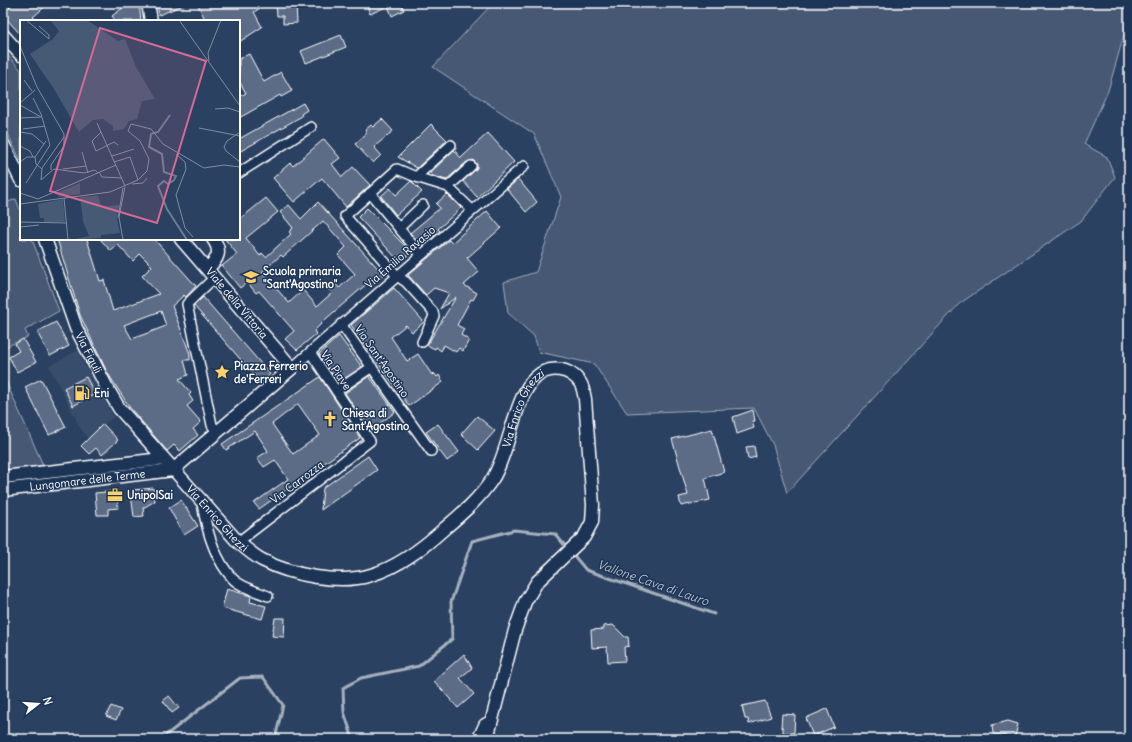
<svg xmlns="http://www.w3.org/2000/svg" width="1132" height="742" viewBox="0 0 1132 742" font-family="Delius,sans-serif">
<style>
.built{fill:#394e6c}
.green{fill:#465975;stroke:#a2acba}
.lines{fill:none;stroke-linecap:round;stroke-linejoin:round}
.stream{stroke:#a7b1be;stroke-width:3}
.building{fill:#5b6c86;stroke:#fff;fill-rule:evenodd}
.minor-casing{stroke:#fff;stroke-width:12}
.tertiary-casing{stroke:#fff;stroke-width:15}
.minor{stroke:#1d3557;stroke-width:9}
.tertiary{stroke:#1d3557;stroke-width:12}
.labels{text-anchor:middle;stroke-width:3;stroke-linejoin:round;paint-order:stroke}
.street-label{font-size:11px;fill:#fff;stroke:#1d3557}
.poi-label{font-size:11px;font-weight:bold;fill:#fff;stroke:#1d3557;text-anchor:start}
.water-label{font-size:12px;font-style:italic;fill:#b6bec8;stroke:#1d3557}
.inset-river{fill:none;stroke:#6d7d92;stroke-width:2}
.inset-road{fill:none;stroke:#7f8da0;stroke-width:1}
.view{fill:#d76994;fill-opacity:0.15;stroke:#d76994;stroke-width:2}
.inset-edge{fill:none;stroke:#fff;stroke-width:2}
</style>
<rect width="100%" height="100%" fill="#2a4161"/>
<filter id="ink" filterUnits="userSpaceOnUse"><feTurbulence type="fractalNoise" baseFrequency=".025" numOctaves="2"/><feDisplacementMap in="SourceGraphic" scale="8" xChannelSelector="R" yChannelSelector="G"/><feConvolveMatrix kernelMatrix="1 2 1 2 8 2 1 2 1" color-interpolation-filters="sRGB"/></filter>
<g filter="url(#ink)">
<path class="built" d="M79 350 82 360 114 417 103 424 88 439 81 429 49 366Z"/>
<path class="green" d="M493 3H1129V17L1108 91 1084 144 1107 157 1115 177 1081 221 959 304 787 493 773 445 754 408 627 413 594 364 539 352 534 336 508 313 504 282 536 272 561 197 534 134 433 67Z
M3 50 21 70V161L3 124Z
M16 199 21 212V239H32L59 311 25 330 28 337 3 348V204Z
M3 373 8 386 43 465 3 471Z"/>
<g class="lines">
<path class="stream" d="M571 552 586 570 714 614
M161 739 240 678 263 677 283 705 275 739
M353 739 344 712 343 688 361 678 419 666 452 639 451 602 472 541 514 530 555 534 567 548"/>
</g>
<path class="building" d="M13 3H49L33 17 37 21H21V35L3 15V12L7 10Z
M129 3H139L141 21H116L112 16Z
M157 3H188L159 15Z
M197 3H268L254 12 262 27 239 42V21H206Z
M276 3H296L297 23 283 24V16H277Z
M366 3H401L404 10 392 16 388 6 370 14Z
M341 35 346 47 306 63 301 51Z
M249 54 264 82 281 72 292 91 281 97 280 95 239 118V97L246 93 239 81V59Z
M303 103 307 110 301 114 302 116 239 152V139Z
M382 119 393 131 374 147 381 155 373 163 355 144 367 133 365 130 371 125 373 127Z
M431 124 447 140 417 168 398 157Z
M488 133 514 162 477 197 463 181 477 168V164L473 160 467 162 446 180 433 176 430 173 454 150 461 158Z
M324 139 340 158 332 164 342 177 353 167 370 185 346 207 322 178 294 202 273 178 290 163 293 166Z
M518 179 537 202 526 212 507 189Z
M411 181 422 192 396 215 381 196 390 188 396 195Z
M447 194 461 208 438 229 440 231 422 247 410 233 440 208 436 204Z
M266 198 278 212 246 238 260 256 262 253 266 257 291 234 289 232 293 228 280 212 289 205 301 219 318 202 384 275 372 285 369 282 327 318 314 331 316 334 297 350 285 339 294 331 259 291 256 293 247 282 240 288 222 266 237 254 225 239H239V220ZM323 221 346 247 338 255 355 274 339 288 334 282 327 288 332 293 317 306 303 290 289 303 262 272 281 255 283 257Z
M367 208 411 252 400 262 358 217Z
M487 211 501 228 467 258 479 272 464 285 477 293 473 300 471 299 457 325 464 329 461 335 469 340 463 351 459 348 456 352 444 345 441 351 436 347 435 349 427 345 456 297 440 309 449 293 434 288 426 295 408 275 449 240 452 243Z
M57 239H87L100 281 104 280 113 311 159 294 142 276 152 266 140 254 133 261 118 245 111 251 100 239H154L196 286 186 297 184 295 172 306 190 354V360H184L188 375 179 379 191 393 189 395 193 401 187 406 201 422 193 429 198 435 180 451 174 445 167 451 130 408 107 372 80 315ZM161 311 166 326 132 339 124 325Z
M394 288 424 322 412 332 406 325 391 337 407 361 418 354 432 375 434 373 437 377 439 375 443 382 409 406 351 325Z
M203 297 270 374 261 383 194 306Z
M56 322 69 346 50 356 37 332Z
M339 336 362 367 338 383 319 354Z
M23 339 36 362 17 372 9 357 19 351 15 344Z
M369 376 395 412 370 431 345 393Z
M86 377 95 394 73 406 64 388Z
M320 377 360 438 259 509 254 503 288 479 275 460 264 467 257 458 268 451 255 431 226 450 222 444ZM298 404 320 435 293 454 272 424Z
M41 379 66 427 49 435 25 387Z
M753 410 755 421H752L754 428 737 434 733 417Z
M477 416 495 431 478 450 461 434Z
M103 424 118 440 102 455 96 448 89 454 81 446Z
M438 424 459 452 447 461 426 432Z
M712 429 724 472 705 478 710 500 681 506 679 497 688 495 672 439Z
M754 446 756 457 748 459 746 447Z
M368 456 377 470 321 510 323 488Z
M153 488 155 501 143 508 144 516 134 517 131 494 133 490Z
M117 491 118 508 108 509V515H97L95 493Z
M181 500 198 526 184 535 169 508Z
M227 589 251 596 250 602 266 606 262 619 222 608Z
M275 618H285L284 637 272 636Z
M613 625 625 637H628L629 646 624 647 625 661 608 662 607 647 592 648 591 630 604 629V626Z
M464 654 472 668 460 678 474 694 458 708 434 681Z
M169 696 179 708 172 713 163 701Z
M765 701 771 717 749 724 748 719H745L742 706Z
M111 706 121 710 116 720 106 716Z
M827 709 834 727 813 736 806 718Z
M782 714 795 715 794 733H783V727H781Z
M1008 721 1018 724 1015 737 993 734 992 725Z"/>
<g class="lines">
<g class="minor-casing">
<path id="minor" d="M3 6 6 3
M239 173 311 127
M416 177 451 145
M448 187 471 166
M370 193 421 255
M399 228 423 205
M215 277 187 304 212 425 218 433
M341 324 431 451
M422 342 434 316 433 312 406 282 397 276 345 216 397 169 416 177 448 187 472 210
M292 368 524 166
M336 391 372 367
M202 503C206 528 214 558 232 578 240 587 256 591 268 596
M238 542 370 441 310 352
M477 739 484 724 491 720"/>
</g>
<g class="tertiary-casing">
<g id="tertiary">
<path d="M148 3 151 21"/>
<path d="M3 35 21 55"/>
<path d="M3 144 21 180"/>
<path id="s1" d="M45 239 76 328 106 386 119 408 238 542C245 548 253 555 262 560 291 575 339 585 371 575 399 567 424 547 445 528 463 513 480 498 493 478 510 450 514 398 535 378 549 364 571 368 581 384 583 388 584 394 585 399L593 505 592 522 584 537 537 582 525 602 515 630 487 739"/>
<path d="M208 268C218 259 222 251 213 239"/>
<path d="M173 470 292 368 181 239"/>
<path d="M3 477 162 459"/>
<path id="s2" d="M3 490 173 470"/>
</g>
</g>
<use href="#minor" class="minor"/>
<use href="#tertiary" class="tertiary"/>
</g>
</g>
<defs>
<g id="school-bare" transform="scale(1.2)"><path d="M0-5L7-2L0 1L-7-2ZM-4 1L0 2.5L4 1V4Q0 6-4 4Z" fill="#ffd166" stroke="#1d3557" stroke-width="2.5" paint-order="stroke"/></g>
<g id="sight-bare" transform="scale(1.2)"><path d="M0-6L1.8-2.2L6-1.7L2.9 1.2L3.7 5.4L0 3.3L-3.7 5.4L-2.9 1.2L-6-1.7L-1.8-2.2Z" fill="#ffd166" stroke="#1d3557" stroke-width="2.5" paint-order="stroke"/></g>
<g id="fuel-bare" transform="scale(1.2)"><path d="M-5.5-6h7V0h2V4h1.3V-2.5L3-4.5l.8-.8L6-3V5H2.5V1h-1V6h-7ZM-4.2-4.7v3.2H.2V-4.7Z" fill="#ffd166" stroke="#1d3557" stroke-width="2.5" paint-order="stroke"/></g>
<g id="church-bare" transform="scale(1.2)"><path d="M-1.2-6h2.4v3.5h3.3v2.4h-3.3V6h-2.4V-.1h-3.3v-2.4h3.3Z" fill="#ffd166" stroke="#1d3557" stroke-width="2.5" paint-order="stroke"/></g>
<g id="office-bare" transform="scale(1.2)"><path d="M-6-3h4V-5.5h4V-3h4V5H-6ZM-1-4.5V-3h2v-1.5ZM-6 0V1H6V0Z" fill="#ffd166" stroke="#1d3557" stroke-width="2.5" paint-order="stroke"/></g>
</defs>
<g fill-rule="evenodd">
<use href="#school-bare" x="251" y="277"/>
<use href="#sight-bare" x="222" y="372"/>
<use href="#fuel-bare" x="82" y="393"/>
<use href="#church-bare" x="330" y="419"/>
<use href="#office-bare" x="115" y="495"/>
</g>
<g class="labels">
<g class="street-label">
<text transform="translate(400 257) rotate(-41)" y="4">Via Emilio Ravasio</text>
<text transform="translate(237 303) rotate(50)" y="4">Viale della Vittoria</text>
<text dy="4" stroke="none"><textPath href="#s1" startOffset="122">Via Figuli</textPath></text>
<text transform="translate(382 361) rotate(55)" y="4">Via Sant'Agostino</text>
<text transform="translate(336 370) rotate(56)" y="4">Via Piave</text>
<text dy="4" stroke="none"><textPath href="#s1" startOffset="741">Via Enrico Ghezzi</textPath></text>
<text dy="4" stroke="none"><textPath href="#s2" startOffset="85">Lungomare delle Terme</textPath></text>
<text transform="translate(297 482) rotate(-37)" y="4">Via Carrozza</text>
<text dy="4" stroke="none"><textPath href="#s1" startOffset="333">Via Enrico Ghezzi</textPath></text>
</g>
<g class="poi-label">
<text x="263" y="275">Scuola primaria<tspan x="263" dy="13">"Sant'Agostino"</tspan></text>
<text x="234" y="370">Piazza Ferrerio<tspan x="234" dy="13">de'Ferreri</tspan></text>
<text x="94" y="397">Eni</text>
<text x="342" y="417">Chiesa di<tspan x="342" dy="13">Sant'Agostino</tspan></text>
<text x="127" y="499">UnipolSai</text>
</g>
<g class="water-label">
<text transform="translate(653 583) rotate(19)" y="4">Vallone Cava di Lauro</text>
</g>
</g>
<g transform="translate(20 20)">
<rect width="220" height="220" fill="#2a4161"/>
<path d="M30 0H67L98 21 105 19 116 47 135 79 122 81 117 99 109 101 104 109 93 111V106L83 99 73 100 59 112 34 69 10 34 33 19 39 11ZM60 163V174L39 177 37 173ZM78 176 81 187 99 185 97 199 100 213 81 215V218L51 220 69 216 63 201 60 177ZM43 179 45 202H24V198H20L18 184Z" fill="#465975"/>
<path class="inset-river" d="M150 95 138 112 131 114 129 127 142 134 144 152 156 156 154 160 148 164 144 161 138 166 147 189 167 220"/>
<path class="inset-road" d="M6 0 29 19V15L19 6M159 0 220 86M0 26 17 67 44 114V126L31 145V150M189 41 188 33 201 0M4 60 12 71M0 83 15 70M0 85 21 97M195 89 208 88 220 92M0 98 21 97M77 103 105 166M179 108 220 116M3 109 25 106M0 112 12 114 24 124M81 112 72 121 76 131 94 122 98 125M220 112 207 121 204 127 206 131 220 142M0 126 10 131 13 137M62 132 68 153M156 134 165 142 166 149 156 175 165 208 173 217M92 136 114 129M15 137 26 121M0 142 7 137H15L16 144 22 149M94 142 110 137 118 160M43 149 66 146M79 152 82 157 102 158M21 160 34 149 64 153 75 150 78 153M21 160 22 148 44 117M6 163 30 125 21 94 13 78M112 164 123 163 127 158M0 173 18 179 96 145M44 178 48 220M0 184 90 172 118 160 127 151 129 139 120 121 108 111 111 104 131 109 143 124 184 148 204 145 220 147M98 198 103 168M0 202 47 203M0 207 19 205M103 220 99 197 105 167"/>
<path class="view" d="M80 8 186 41 137 203 30 171Z"/>
<rect width="220" height="220" class="inset-edge"/>
</g>
<rect width="1132" height="742" fill="none" stroke="#1d3557" stroke-width="16"/>
<rect x="8" y="8" width="1116" height="726" fill="none" stroke="#fff" stroke-width="1.5" filter="url(#ink)"/>
<g transform="translate(38 704) rotate(73)" stroke="#1d3557" stroke-width="3" paint-order="stroke">
<path d="M0-3L7 15L0 10L-7 15Z" fill="#ffffff"/>
<text y="-6" font-size="11" font-weight="bold" text-anchor="middle" fill="#ffffff">N</text>
</g>
</svg>
